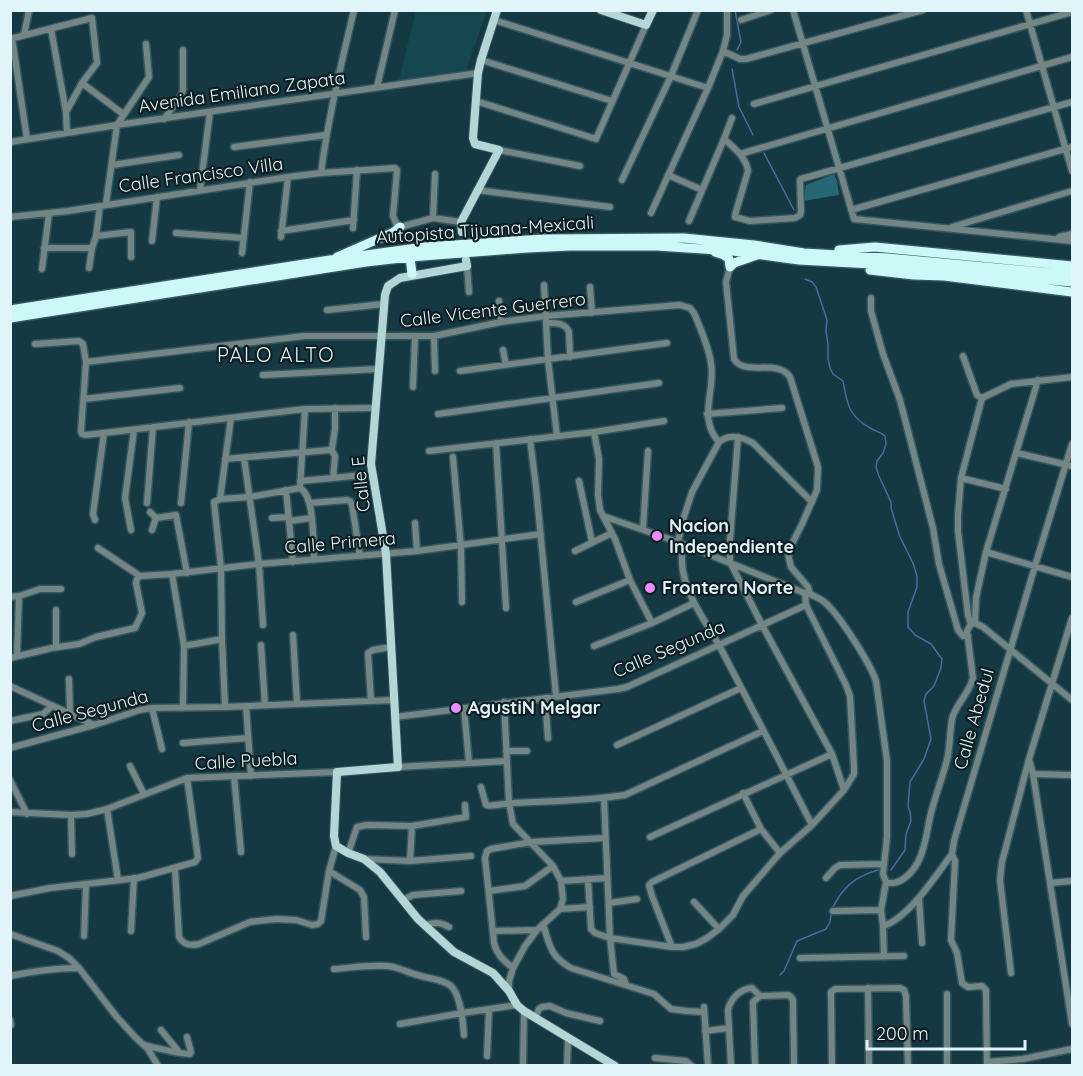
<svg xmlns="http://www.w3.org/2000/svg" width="1083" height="1076" viewBox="0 0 1083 1076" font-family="Quicksand,sans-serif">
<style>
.built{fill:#154751}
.green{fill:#266675}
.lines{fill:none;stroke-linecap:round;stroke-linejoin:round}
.stream{stroke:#486ca1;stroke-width:1.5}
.minor-casing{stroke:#35575f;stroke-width:9}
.major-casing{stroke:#35575f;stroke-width:10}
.highway-casing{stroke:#35575f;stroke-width:12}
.minor{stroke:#748585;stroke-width:6}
.major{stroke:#b3d7d6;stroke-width:8}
.highway{stroke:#ccf8f7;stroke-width:9}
.poi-dot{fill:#e98dfe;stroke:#0e1e22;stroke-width:2}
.labels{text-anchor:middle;stroke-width:4.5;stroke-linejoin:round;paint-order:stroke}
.street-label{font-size:18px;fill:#e0f4f9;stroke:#0e1e22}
.poi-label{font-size:18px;font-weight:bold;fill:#e0f4f9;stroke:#0e1e22;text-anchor:start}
.neighbourhood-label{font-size:20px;letter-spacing:1.5px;fill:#e0f4f9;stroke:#0e1e22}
</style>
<rect width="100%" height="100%" fill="#143942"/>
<path class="built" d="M416 11H487L466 70 459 73 399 80Z"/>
<path class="green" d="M834 174 837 181 839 195 803 201 806 185Z"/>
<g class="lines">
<path class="stream" d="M735 10 741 42 737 50
M732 69 739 107 753 135
M764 153 794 210
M805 279 812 282 816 287 827 320 826 331 828 345V359L830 368 833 374 843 381C847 405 849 417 872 429 877 432 881 432 885 436L886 444 883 453 877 461 876 467 879 476 891 502V508L900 537 913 563 917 576V587L908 612V627L915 635 931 644 942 659 941 668 934 686 926 694 924 701 931 739 924 759 910 782 908 806 910 812 911 821 906 834 905 850 891 870
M832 909C843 887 854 877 878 870
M780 975 784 971 797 941 826 929 830 922 831 914"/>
<g class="minor-casing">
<path id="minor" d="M793 10 854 219 1072 241
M1026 10 1072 171
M494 20 708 88
M741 20 771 10
M51 29 66 112 67 133
M24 35 29 10
M12 38 27 139
M10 39 92 18 97 63 82 83 66 112
M723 51 740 59H746L923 10
M481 60 612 101
M82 83 123 114
M377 87 395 10
M476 101 596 139 646 25
M754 104 1072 12
M164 119 181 96 183 90V50
M724 139C734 148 746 157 748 171L735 215V217L750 221 795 218 800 215 801 211 800 180 801 179 1072 102
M10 142 117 125 478 73
M234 147 326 135
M499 150 580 166
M740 154 1072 57
M112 165 179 155
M321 173C328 118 341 65 354 10
M668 175 702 190
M622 180 671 76 698 10
M200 190 210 112
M477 190 610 207
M106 204 117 125 149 77 146 44
M851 210 1072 147
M651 213 708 88 723 51 727 35V10
M10 217 68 211 288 177 321 173 395 168 397 170 393 216 396 223 400 227 433 218 461 222
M433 218 435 174
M689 221 724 139 732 118
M952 227 1072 191
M353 228 357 170
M281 231 354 220
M176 233 243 238
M96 236 131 232V257
M281 237 288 177
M1059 237 1072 234
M152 241 157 197
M44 248H92
M242 253 250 182
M467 266 469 292
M730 267 726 282 734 359C745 377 777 358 790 377L818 467 817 490 802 524 790 548 788 554 791 567 808 587 810 594
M89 268 92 248 96 236 100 206
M42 269 49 213
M544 285 548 360 557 436
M590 287 592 313
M871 298V311L883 354 900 400 933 528 939 564 958 630 963 636H968
M499 301 501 322
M327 310 384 304
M546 323C555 323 565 322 569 332L570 357
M434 336 435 371
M35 344 79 341 83 344 86 362 81 431 82 434 85 435 104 433 305 409 375 408
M503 350 506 365
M963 356 977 395 982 398
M86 362 304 336H434L501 322 546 316 680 305 690 308 694 313C700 327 709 349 711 363 716 390 697 418 719 442
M460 371 667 343
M263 375 378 369
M413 387 415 337
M982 398 1011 384 1072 377
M84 399 180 388
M438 414 659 383
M707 414 782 408
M594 432 599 459 598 495 600 510 615 539 630 580 652 623
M738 437 730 540V562L762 625 832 754 844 790
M530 439 536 487 556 696
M719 442C730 433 742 437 753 443L812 502
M496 443 506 608
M331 449 335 456 333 478 372 474
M429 451 594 432 664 421
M1017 453 1072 466
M453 457 461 548 462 602
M244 458 259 564 263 625
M225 459 330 450 332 448 335 429V408
M961 478 1006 489
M300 481 333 478
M579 481 592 542
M300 488 305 409
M300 488C315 496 313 543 314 560
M286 490 293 562
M220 499 231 418
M147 503 153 427
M181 503 189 422
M310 503 347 500 350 501 352 505 360 556
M150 512 156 518 176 515 187 573
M603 516 678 542 807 594
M272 518 289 517
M95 520 93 514 104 433
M290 521 311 518
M415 523 417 551
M643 529 648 451
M131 530 125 498 134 430
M152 530 156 518
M678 542 683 520 692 492 719 442
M683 544C681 557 681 567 685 580 692 605 709 626 721 649 752 708 782 766 812 825
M98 548 140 576
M575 551 612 533
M986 552 1072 577
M172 574 184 646 183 708
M140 576 172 574 259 564 417 551 541 534
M810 594C814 596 819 598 823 601 837 611 870 663 876 681L887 761V837L883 874 886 882
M10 597 19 596 40 589H61
M576 602 630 580
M975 623 976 598 986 552 1038 380
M971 624 968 615 958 531V515L961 478 982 398
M971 624 975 623 983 627 1072 700
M293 635 297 703
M261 645 265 705
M184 646 222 639
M594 646 652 623 694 603
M56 647V610
M17 656 19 596
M10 658 52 648 79 644 96 637 135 628 142 613 136 583 137 579 140 576
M69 679 70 714
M10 686 94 725
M545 698 548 738
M371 701 368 653 373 650 391 647
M504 702 509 803 513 824 553 866 561 881 563 899 560 909 537 930 525 946 513 968 509 981V991
M246 706 251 776
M225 707 222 639 221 568 214 502 220 499 250 497 300 488
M152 708 162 749
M464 708 469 763
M395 717 618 689 627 687 806 605
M10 721 43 714 52 706
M183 743 248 738
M617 745 741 688
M10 748 94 725 140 710 152 708 225 707 394 700
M506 751H527
M1029 759 1033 774 1072 1024
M130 766 144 794
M398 767 507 761
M1033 774 1072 775
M234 776 241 852
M10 780 27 814
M481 787 486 805C494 807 504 803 513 803 551 801 588 801 625 795L763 731
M743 793 761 829 780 853
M604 798 610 938 614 974 624 979 626 985
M107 809 118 880
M10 812 71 815 87 814 107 809 187 778 337 772
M71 815 72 854
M650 837 832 754
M348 853 357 827 367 825 412 826 466 817 465 805
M364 859 410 861 471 856
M410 861 412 826
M175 869 179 937C184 945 190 946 199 944L250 922 276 919 296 920 312 925 318 924 321 921 329 871 336 846
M329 871 360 890 364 897 366 937
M826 878 835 868 840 865 884 864
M588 879 591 929 595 933 610 938 672 947H683L696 944 707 938 719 929 733 915 743 896 780 853 812 825 844 790 854 774V767L850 696 846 685 806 605 805 594
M561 881 607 878
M886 882C899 887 912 873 918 862 926 847 927 829 931 813 936 793 944 775 948 755 950 743 950 731 952 719 955 705 969 694 973 678L967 631 971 624
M1050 883 1072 881
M489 891 525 886 553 866
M10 896 50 888 138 878 195 862 198 858 187 778
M919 898 922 943
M403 900 413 895 461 891
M694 902 719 929
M609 903 637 899
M560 909 590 907
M833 911 881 910
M543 924C550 946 550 956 571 968L654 994 671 1009 687 1011 704 1012
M425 925C435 922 440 922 449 927
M883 926C909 918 936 875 952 854
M131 931 134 878
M493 931 537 930
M10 934 58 951 69 958 79 968 116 1016 135 1037 148 1049 158 1066
M84 936 86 884
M672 947 652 896 649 885 652 882 761 829
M884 957 883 926 881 910 886 882
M800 958 904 956
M513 968C503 960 497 955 494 943L485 858 487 851 491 849 531 842 605 838
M334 969C350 968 378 963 394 967 404 970 414 975 425 977 433 979 444 980 451 986 461 996 463 1022 464 1035
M1011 973 1000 880 1002 862 1029 759 1072 618
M10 976C34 971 56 968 79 968
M868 988 869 1066
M704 1007 708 1066
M535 1018 539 1009 542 1007 550 1006 566 1013 600 1021
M10 1020 11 1025
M400 1024 462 1013 517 1005
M161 1030 179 1052
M705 1031 729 1028
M144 1045C156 1048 179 1054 190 1054L191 1052 187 1037
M487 1056 489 1009
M655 1058 686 1061 692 1066
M987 1062 1023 1059 1072 1049
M523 1066 524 1011
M567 1066 568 1038
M731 1066 728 1010C731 998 740 989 752 988L760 996
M755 1066 753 1002 760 996 788 995 791 997 793 1000 794 1066
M832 1066 831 992 835 989 900 988 904 990 906 996 908 1066
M947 1066V994
M987 1066 986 990 982 986 968 987 962 983 957 953 951 940 955 861 952 854 954 841 1035 566 1072 444"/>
</g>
<g class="major-casing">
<path id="major" d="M601 10 646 25 653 10
M462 232 461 222 499 150 475 144 473 138 478 73 481 60 497 10
M466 260 467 266 400 278 388 286 385 295 371 464 386 554 398 767 337 772 334 836 336 846 348 853 364 859 380 872 418 919 454 952 493 973 509 991 517 1005 524 1011 615 1066"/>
</g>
<g class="highway-casing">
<path id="highway" d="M839 250 875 247 1072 266
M715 252 724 255 729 259 730 267 734 263 757 255
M337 257 394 232 400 227
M410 257 412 274
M870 270 914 275 944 276 1072 292
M10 310 330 260 424 247 543 239 684 238 754 245 804 253 888 258 1072 275
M10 318 366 262 410 257 527 248 570 246H657L733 251 799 260 871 264 1072 282"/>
</g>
<use href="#minor" class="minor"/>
<use href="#major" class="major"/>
<use href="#highway" class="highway"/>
</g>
<g class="poi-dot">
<circle cx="657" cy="536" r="6"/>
<circle cx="650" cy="588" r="6"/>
<circle cx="456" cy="708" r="6"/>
</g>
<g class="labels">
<g class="street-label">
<text transform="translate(242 92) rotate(-8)" y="6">Avenida Emiliano Zapata</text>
<text transform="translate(201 175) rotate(-8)" y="6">Calle Francisco Villa</text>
<text transform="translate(485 230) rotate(-4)" y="6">Autopista Tijuana-Mexicali</text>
<text transform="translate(493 310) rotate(-7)" y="6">Calle Vicente Guerrero</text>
<text transform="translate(361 484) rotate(-96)" y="6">Calle E</text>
<text transform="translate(340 543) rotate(-5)" y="6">Calle Primera</text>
<text transform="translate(669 649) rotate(-23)" y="6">Calle Segunda</text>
<text transform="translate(90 711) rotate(-15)" y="6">Calle Segunda</text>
<text transform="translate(974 719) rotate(-74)" y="6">Calle Abedul</text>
<text transform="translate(246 761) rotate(-3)" y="6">Calle Puebla</text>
</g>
<g class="poi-label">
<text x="669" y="532">Nacion<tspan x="669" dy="21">Independiente</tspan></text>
<text x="662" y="594">Frontera Norte</text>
<text x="468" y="714">AgustiN Melgar</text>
</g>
<g class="neighbourhood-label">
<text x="276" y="362">PALO ALTO</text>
</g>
</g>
<rect width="1083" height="1076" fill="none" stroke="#e0f4f9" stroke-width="24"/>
<path d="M867 1040v9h158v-9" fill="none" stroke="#e0f4f9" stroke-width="3"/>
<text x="876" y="1040" font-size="18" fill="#e0f4f9" stroke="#0e1e22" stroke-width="4.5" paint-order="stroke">200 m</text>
</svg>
